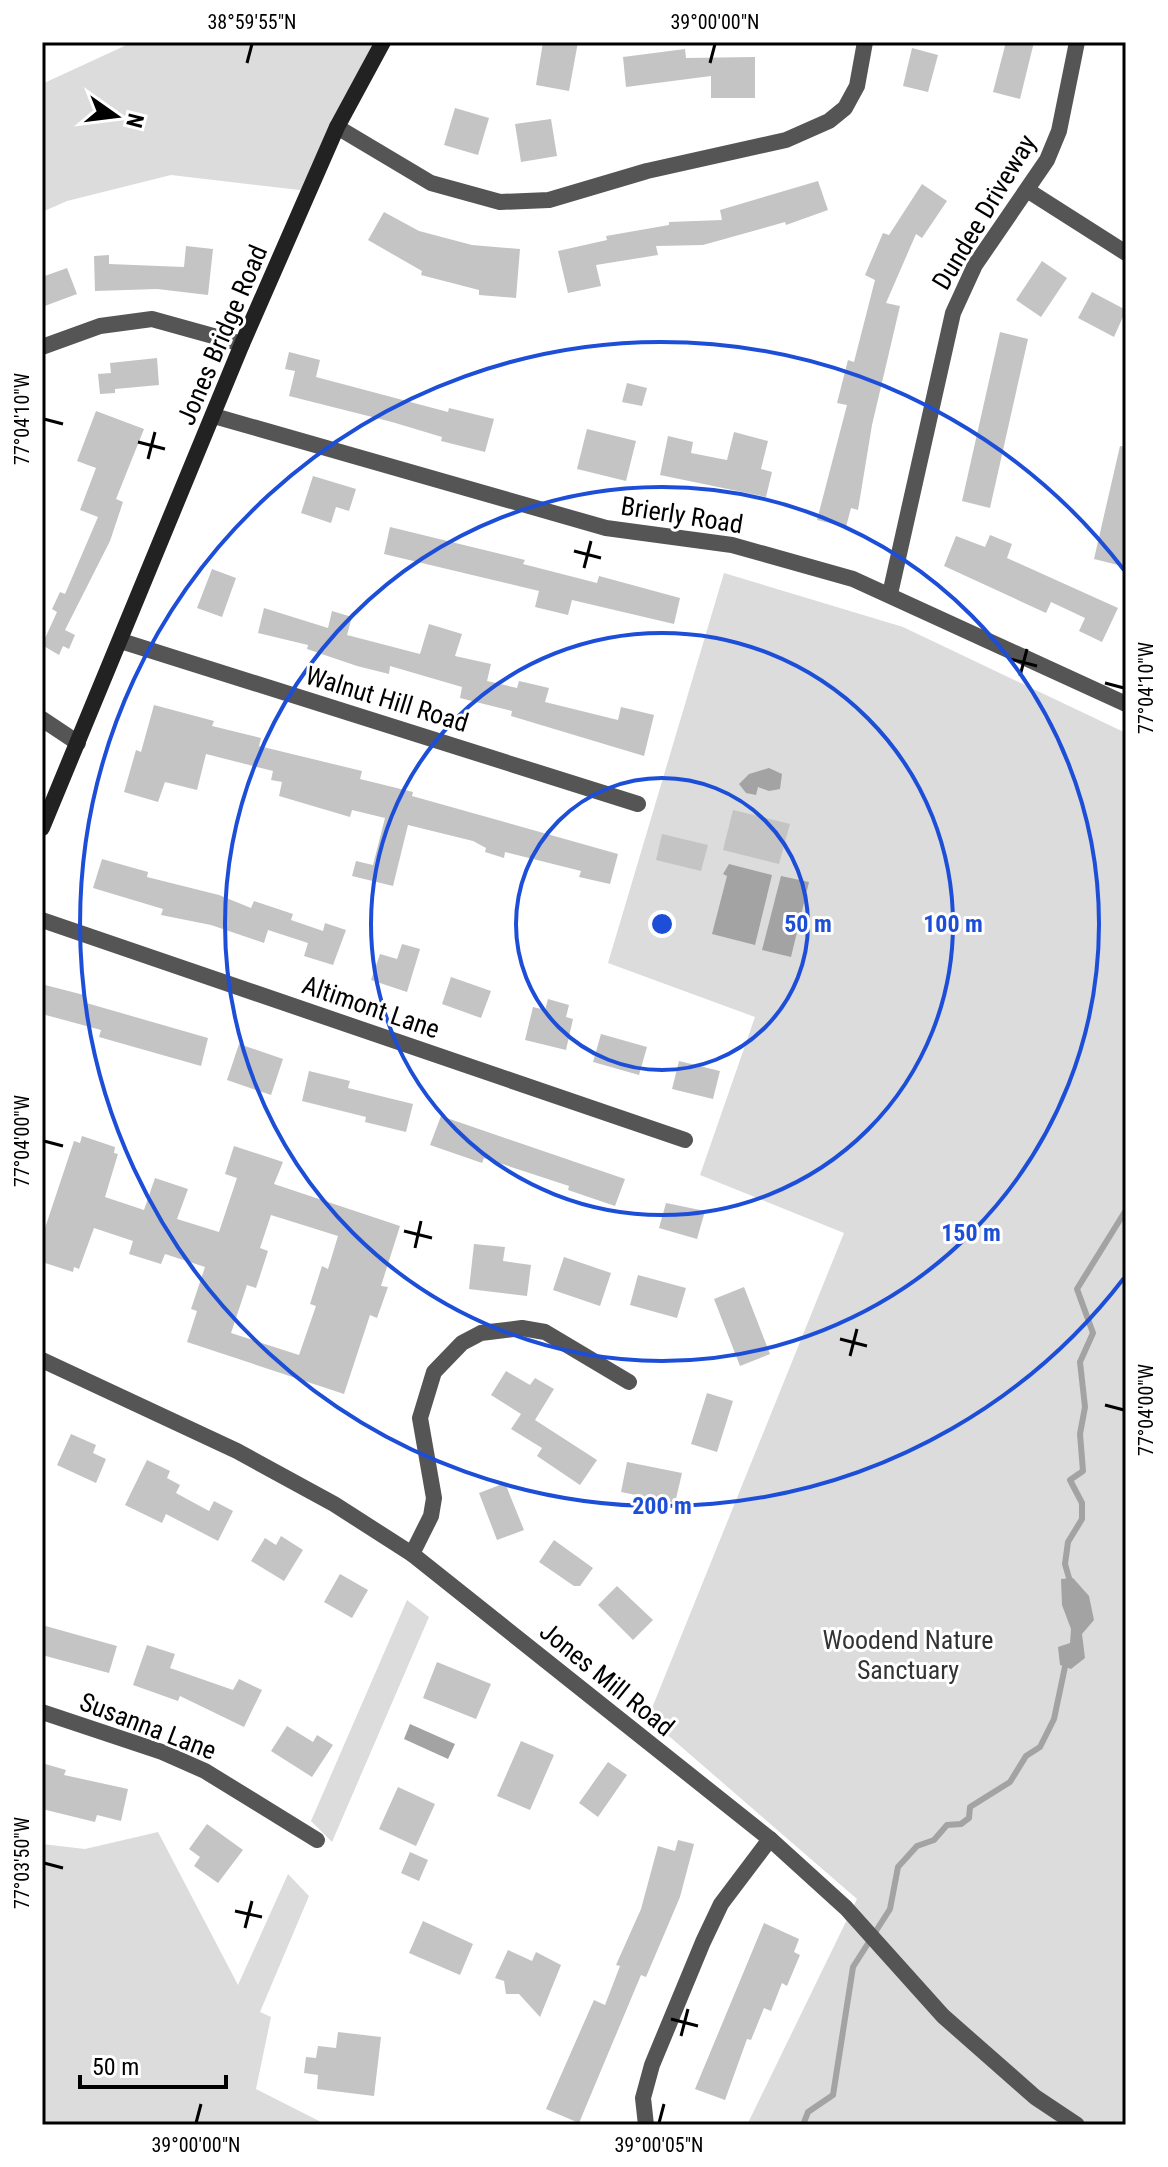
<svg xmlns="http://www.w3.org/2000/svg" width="1168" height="2167" viewBox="0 0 1168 2167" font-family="'Roboto Condensed',sans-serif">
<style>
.green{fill:#dcdcdc}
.water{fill:#a3a3a3}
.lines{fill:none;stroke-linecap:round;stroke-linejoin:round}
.stream{stroke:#a3a3a3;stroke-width:6}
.building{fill:#c4c4c4;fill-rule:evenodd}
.minor{stroke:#555;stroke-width:16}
.tertiary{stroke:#555;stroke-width:16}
.secondary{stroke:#222;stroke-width:16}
.ticks{fill:none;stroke:#000;stroke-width:3}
.ring{fill:none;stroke:#1d4ed8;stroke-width:4}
.labels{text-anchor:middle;stroke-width:6;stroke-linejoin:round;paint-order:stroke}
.street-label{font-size:26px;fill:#000;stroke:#fff}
.park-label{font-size:26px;fill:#333;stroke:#fff}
.centre{fill:#1d4ed8;stroke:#fff;stroke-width:4}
.ring-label{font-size:24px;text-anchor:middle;font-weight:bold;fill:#1d4ed8;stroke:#fff;stroke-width:6;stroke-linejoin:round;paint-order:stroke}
.neatline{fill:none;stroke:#000;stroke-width:3}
.ticks-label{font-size:20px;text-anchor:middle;fill:#000}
</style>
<rect width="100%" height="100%" fill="#fff"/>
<path class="green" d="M133 42H383L308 191 171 175 67 201 42 212V84Z
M724 573 903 627 1126 733V2125H747L857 1899 648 1718 844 1233 700 1175 755 1017 608 963Z
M407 1600 429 1617 332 1842 311 1821Z
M158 1832 238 1985 288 1874 309 1896 260 2012 271 2017 256 2089 327 2125H42V1844L85 1849Z"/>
<path class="water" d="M769 768 782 774 780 789 769 791 758 787 756 795 746 793 739 784 749 774Z
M729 864 772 875 755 945 712 934 727 876 723 874Z
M781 876 809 882 791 957 762 950Z
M1073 1578 1089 1596 1094 1620 1082 1634 1085 1658 1071 1669 1060 1665 1058 1647 1070 1643 1071 1629 1062 1605 1061 1579Z
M410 1724 455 1744 448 1759 404 1739Z"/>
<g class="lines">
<path class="stream" d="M1071 1585 1065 1564 1068 1542 1082 1519V1503L1070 1480 1083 1471 1080 1434 1085 1407 1080 1362 1093 1333 1077 1289 1126 1210
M803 2125 808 2112 833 2095 853 1967 890 1909 898 1867 917 1846 934 1840 947 1825 961 1824 969 1818 970 1807 1010 1782 1026 1756 1040 1747 1054 1719 1066 1662"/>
</g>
<path class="building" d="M543 42H578L569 91 536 85Z
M1006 42H1034L1020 99 993 92Z
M912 48 938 55 928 92 903 86Z
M685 49 686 58 755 57V98H711V76L626 87 623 57Z
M455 108 489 118 478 155 444 145Z
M551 119 557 156 521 162 515 124Z
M818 181 828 210 786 225 785 222 703 245 656 246 658 255 596 265 601 286 568 293 558 251 607 240 606 236 669 225V222L722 220 720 210Z
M922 184 947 201 922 238 916 234 886 303 900 306 872 425 858 510 851 508 846 527 817 520 847 405 837 403 848 360 854 362 875 280 865 275 883 233 889 235Z
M384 212 419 231 472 245 520 249 516 298 479 295V290L421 275 422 271 368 240Z
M186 246 213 249 208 295 157 289 95 291 94 256 109 255V264L184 267Z
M1042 261 1067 278 1041 317 1016 300Z
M67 268 77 294 42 307V277Z
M1092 292 1126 310 1114 337 1078 318Z
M1000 332 1028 339 990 508 962 501Z
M289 352 320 360 316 377 448 412 449 408 494 419 485 452 441 441 442 437 392 422 289 396 295 371 285 369Z
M157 358 159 385 115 389V393L100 394 98 374 111 373 110 363Z
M627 383 647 388 642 406 622 402Z
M96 411 144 429 116 499 123 502 110 541 65 630 75 635 69 649 63 646 59 655 42 645 57 612 52 609 60 592 65 594 98 517 80 510 96 468 77 461Z
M587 429 636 441 626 481 577 469Z
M734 432 768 441 761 469 772 472 766 497 660 475 668 436 693 442 691 453 727 460Z
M1120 446 1126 447V567L1094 559Z
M313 476 356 489 349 511 336 507 331 523 301 513Z
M390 527 525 560 523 564 597 583 599 576 680 598 674 624 572 600 568 615 535 607 539 591 384 554Z
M990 535 1012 544 1007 558 1118 608 1102 642 1079 631 1085 618 1051 602 1046 613 944 566 956 536 985 547Z
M212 569 236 578 222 617 197 608Z
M264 608 328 628 332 611 352 617 347 635 420 654 429 624 462 634 455 656 491 664 487 681 517 688 519 681 549 688 545 702 618 720 621 707 654 715 644 756 511 716 512 711 460 698 462 687 390 666 389 674 357 666 307 649 308 645 258 633Z
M154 705 214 721 212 726 261 738 259 746 362 771 360 779 413 792 412 796 618 854 610 884 579 877 581 871 505 852 504 858 485 852 486 848 473 841 408 825 393 886 352 876 356 861 373 865 385 818 352 810 350 817 279 796 282 782 271 780 273 771 206 754 197 790 165 782 158 802 124 792 136 750 141 752Z
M733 810 790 824 779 864 723 850Z
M662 834 708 845 701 871 656 860Z
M102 859 148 872 147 877 219 895 251 908 254 901 293 914 291 920 323 931 325 923 346 930 333 965 304 956 308 943 268 930 264 943 211 925 161 915 163 909 93 888Z
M402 944 420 949 407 992 371 980 380 954 397 959Z
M451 977 491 991 481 1018 442 1004Z
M45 985 84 995 83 1002 208 1038 201 1066 99 1037 101 1030 42 1014Z
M548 999 569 1005 566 1017 573 1019 566 1050 525 1040 533 1007 545 1010Z
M601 1034 647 1047 639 1075 593 1062Z
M239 1044 283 1059 271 1095 227 1080Z
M679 1061 720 1071 713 1099 672 1089Z
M309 1071 350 1081 348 1088 413 1104 406 1132 365 1122 366 1117 302 1101Z
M441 1116 625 1179 615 1206 568 1190 569 1186 484 1158 482 1163 430 1145Z
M82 1136 115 1147 114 1153 118 1154 105 1197 144 1210 155 1178 188 1189 177 1219 219 1232 237 1178 225 1174 234 1146 283 1162 274 1184 400 1226 381 1286 388 1287 377 1318 370 1315 344 1394 187 1342 197 1311 191 1309 205 1267 165 1254 161 1264 129 1254 133 1241 94 1228 79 1269 74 1267 73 1272 42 1262V1237L74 1141 80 1143ZM271 1215 338 1236 328 1269 322 1266 310 1304 316 1306 299 1355 231 1333 247 1285 256 1288 268 1251 260 1248Z
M666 1203 705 1211 697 1239 659 1228Z
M474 1244 505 1247 503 1261 531 1265 527 1296 469 1289Z
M564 1257 611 1273 600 1306 553 1290Z
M638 1275 686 1288 677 1318 630 1305Z
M744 1287 770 1354 740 1366 714 1299Z
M506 1371 530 1385 535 1378 554 1389 535 1420 597 1460 580 1485 537 1456 542 1448 511 1429 521 1414 491 1395Z
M707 1393 733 1401 717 1452 691 1444Z
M71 1434 96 1445 93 1453 106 1459 96 1483 57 1465Z
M147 1460 170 1471 167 1478 180 1485 176 1493 209 1511 214 1501 233 1511 218 1541 166 1514 162 1523 125 1505Z
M627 1462 682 1473 675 1503 621 1492Z
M505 1483 524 1530 497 1540 479 1493Z
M281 1536 303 1550 284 1581 251 1561 265 1538 276 1545Z
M554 1540 593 1568 580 1586H574L539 1562Z
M340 1574 368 1590 352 1618 324 1602Z
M617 1586 653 1620 633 1640 598 1605Z
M42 1625 117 1646 109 1673 42 1655Z
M147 1645 175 1654 170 1668 233 1690 239 1679 262 1690 244 1727 180 1696 178 1701 133 1685Z
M437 1662 491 1684 476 1719 423 1698Z
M287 1726 313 1742 317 1735 333 1745 312 1777 271 1751Z
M521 1741 554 1755 530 1810 497 1796Z
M608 1762 627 1775 598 1817 579 1803Z
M42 1763 66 1770 64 1775 128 1789 121 1821 97 1815 95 1822 42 1809Z
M398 1787 435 1804 416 1846 379 1829Z
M207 1824 243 1850 218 1883 194 1866 200 1857 189 1849Z
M678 1840 694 1844 680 1897 646 1977 641 1975 579 2123 546 2109 594 2000 605 2005 620 1966 616 1965 641 1909 658 1846 675 1851Z
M410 1852 428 1860 419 1881 401 1873Z
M423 1921 473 1944 460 1975 409 1953Z
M764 1923 799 1939 794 1952 800 1955 787 1986 782 1983 771 2011 764 2008 751 2040 747 2039 725 2100 695 2089Z
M508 1950 532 1961 536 1952 561 1965 540 2017 519 1994H506L504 1981 495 1978Z
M338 2032 381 2037 374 2096 317 2089 318 2075 304 2073 306 2057 316 2058 318 2046 336 2048Z"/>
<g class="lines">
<path class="minor" d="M337 127 431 183 500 202 549 200 647 171 786 140 829 121 845 108 857 86 865 42
M1027 190 1126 253
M42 347 100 326 152 319 242 344
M214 416 606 528 732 545 853 579 1126 704
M890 594 953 313 975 265 1047 160 1059 131 1077 42
M121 641 638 804
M42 719 78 743
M42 920 685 1140
M412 1554 431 1516 434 1498 420 1418 434 1372 462 1343 481 1333 522 1328 545 1332 629 1382
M42 1712 162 1752 205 1771 317 1840
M646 2125 643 2098 652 2065 703 1942 721 1904 770 1839"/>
<path class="tertiary" d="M42 1360 237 1451 334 1504 412 1554 770 1839 846 1908 943 2016 1035 2097 1077 2125"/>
<path class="secondary" d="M42 828 242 344 337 127 383 42"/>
</g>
<path class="ticks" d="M247 63 252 44M710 63 715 44M44 419 63 424M138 442 165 449M148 459 155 432M574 551 601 558M584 568 591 541M1010 659 1037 666M1020 676 1027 649M1105 683 1124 688M44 1141 63 1146M404 1231 432 1238M415 1248 421 1221M840 1339 867 1346M850 1356 857 1329M1105 1405 1124 1410M44 1863 63 1868M235 1911 262 1917M245 1928 252 1901M671 2019 698 2026M681 2036 688 2009M196 2123 201 2104M659 2123 664 2104"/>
<g class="ring">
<circle cx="662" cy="924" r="146"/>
<circle cx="662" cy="924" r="291"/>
<circle cx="662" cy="924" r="437"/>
<path d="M1124 1278A582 582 0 1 1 1124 570"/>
</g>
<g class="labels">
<g class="street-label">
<text transform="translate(984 212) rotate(-59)" y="9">Dundee Driveway</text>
<text transform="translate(222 335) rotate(-67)" y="9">Jones Bridge Road</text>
<text transform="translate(682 515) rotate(9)" y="9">Brierly Road</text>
<text transform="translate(387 699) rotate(17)" y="9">Walnut Hill Road</text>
<text transform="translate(371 1007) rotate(19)" y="9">Altimont Lane</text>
<text transform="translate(607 1679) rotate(39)" y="9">Jones Mill Road</text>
<text transform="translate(148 1726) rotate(21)" y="9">Susanna Lane</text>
</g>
<g class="park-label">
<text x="908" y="1649">Woodend Nature<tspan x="908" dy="30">Sanctuary</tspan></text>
</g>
</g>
<circle cx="662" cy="924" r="12" class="centre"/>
<g class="ring-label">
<text x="808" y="932">50 m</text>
<text x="953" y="932">100 m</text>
<text x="971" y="1241">150 m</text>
<text x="662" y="1514">200 m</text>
</g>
<rect width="1168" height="2167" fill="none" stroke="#ffffff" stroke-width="88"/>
<g transform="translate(116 116) rotate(104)" stroke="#ffffff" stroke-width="6" paint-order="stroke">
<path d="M0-6L14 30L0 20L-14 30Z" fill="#000000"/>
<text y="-12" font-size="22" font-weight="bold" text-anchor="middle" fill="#000000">N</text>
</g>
<path d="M80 2075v12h146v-12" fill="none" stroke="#000000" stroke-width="4"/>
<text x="92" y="2075" font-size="24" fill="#000000" stroke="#ffffff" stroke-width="6" paint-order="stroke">50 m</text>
<rect x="44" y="44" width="1080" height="2079" class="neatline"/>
<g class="ticks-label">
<text x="252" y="29">38°59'55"N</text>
<text x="715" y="29">39°00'00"N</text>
<text transform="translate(22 419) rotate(-90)" y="7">77°04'10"W</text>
<text transform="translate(1146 688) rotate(-90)" y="7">77°04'10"W</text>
<text transform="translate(22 1141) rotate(-90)" y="7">77°04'00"W</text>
<text transform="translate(1146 1410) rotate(-90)" y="7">77°04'00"W</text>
<text transform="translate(22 1863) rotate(-90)" y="7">77°03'50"W</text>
<text x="196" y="2152">39°00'00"N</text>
<text x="659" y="2152">39°00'05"N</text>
</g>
</svg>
